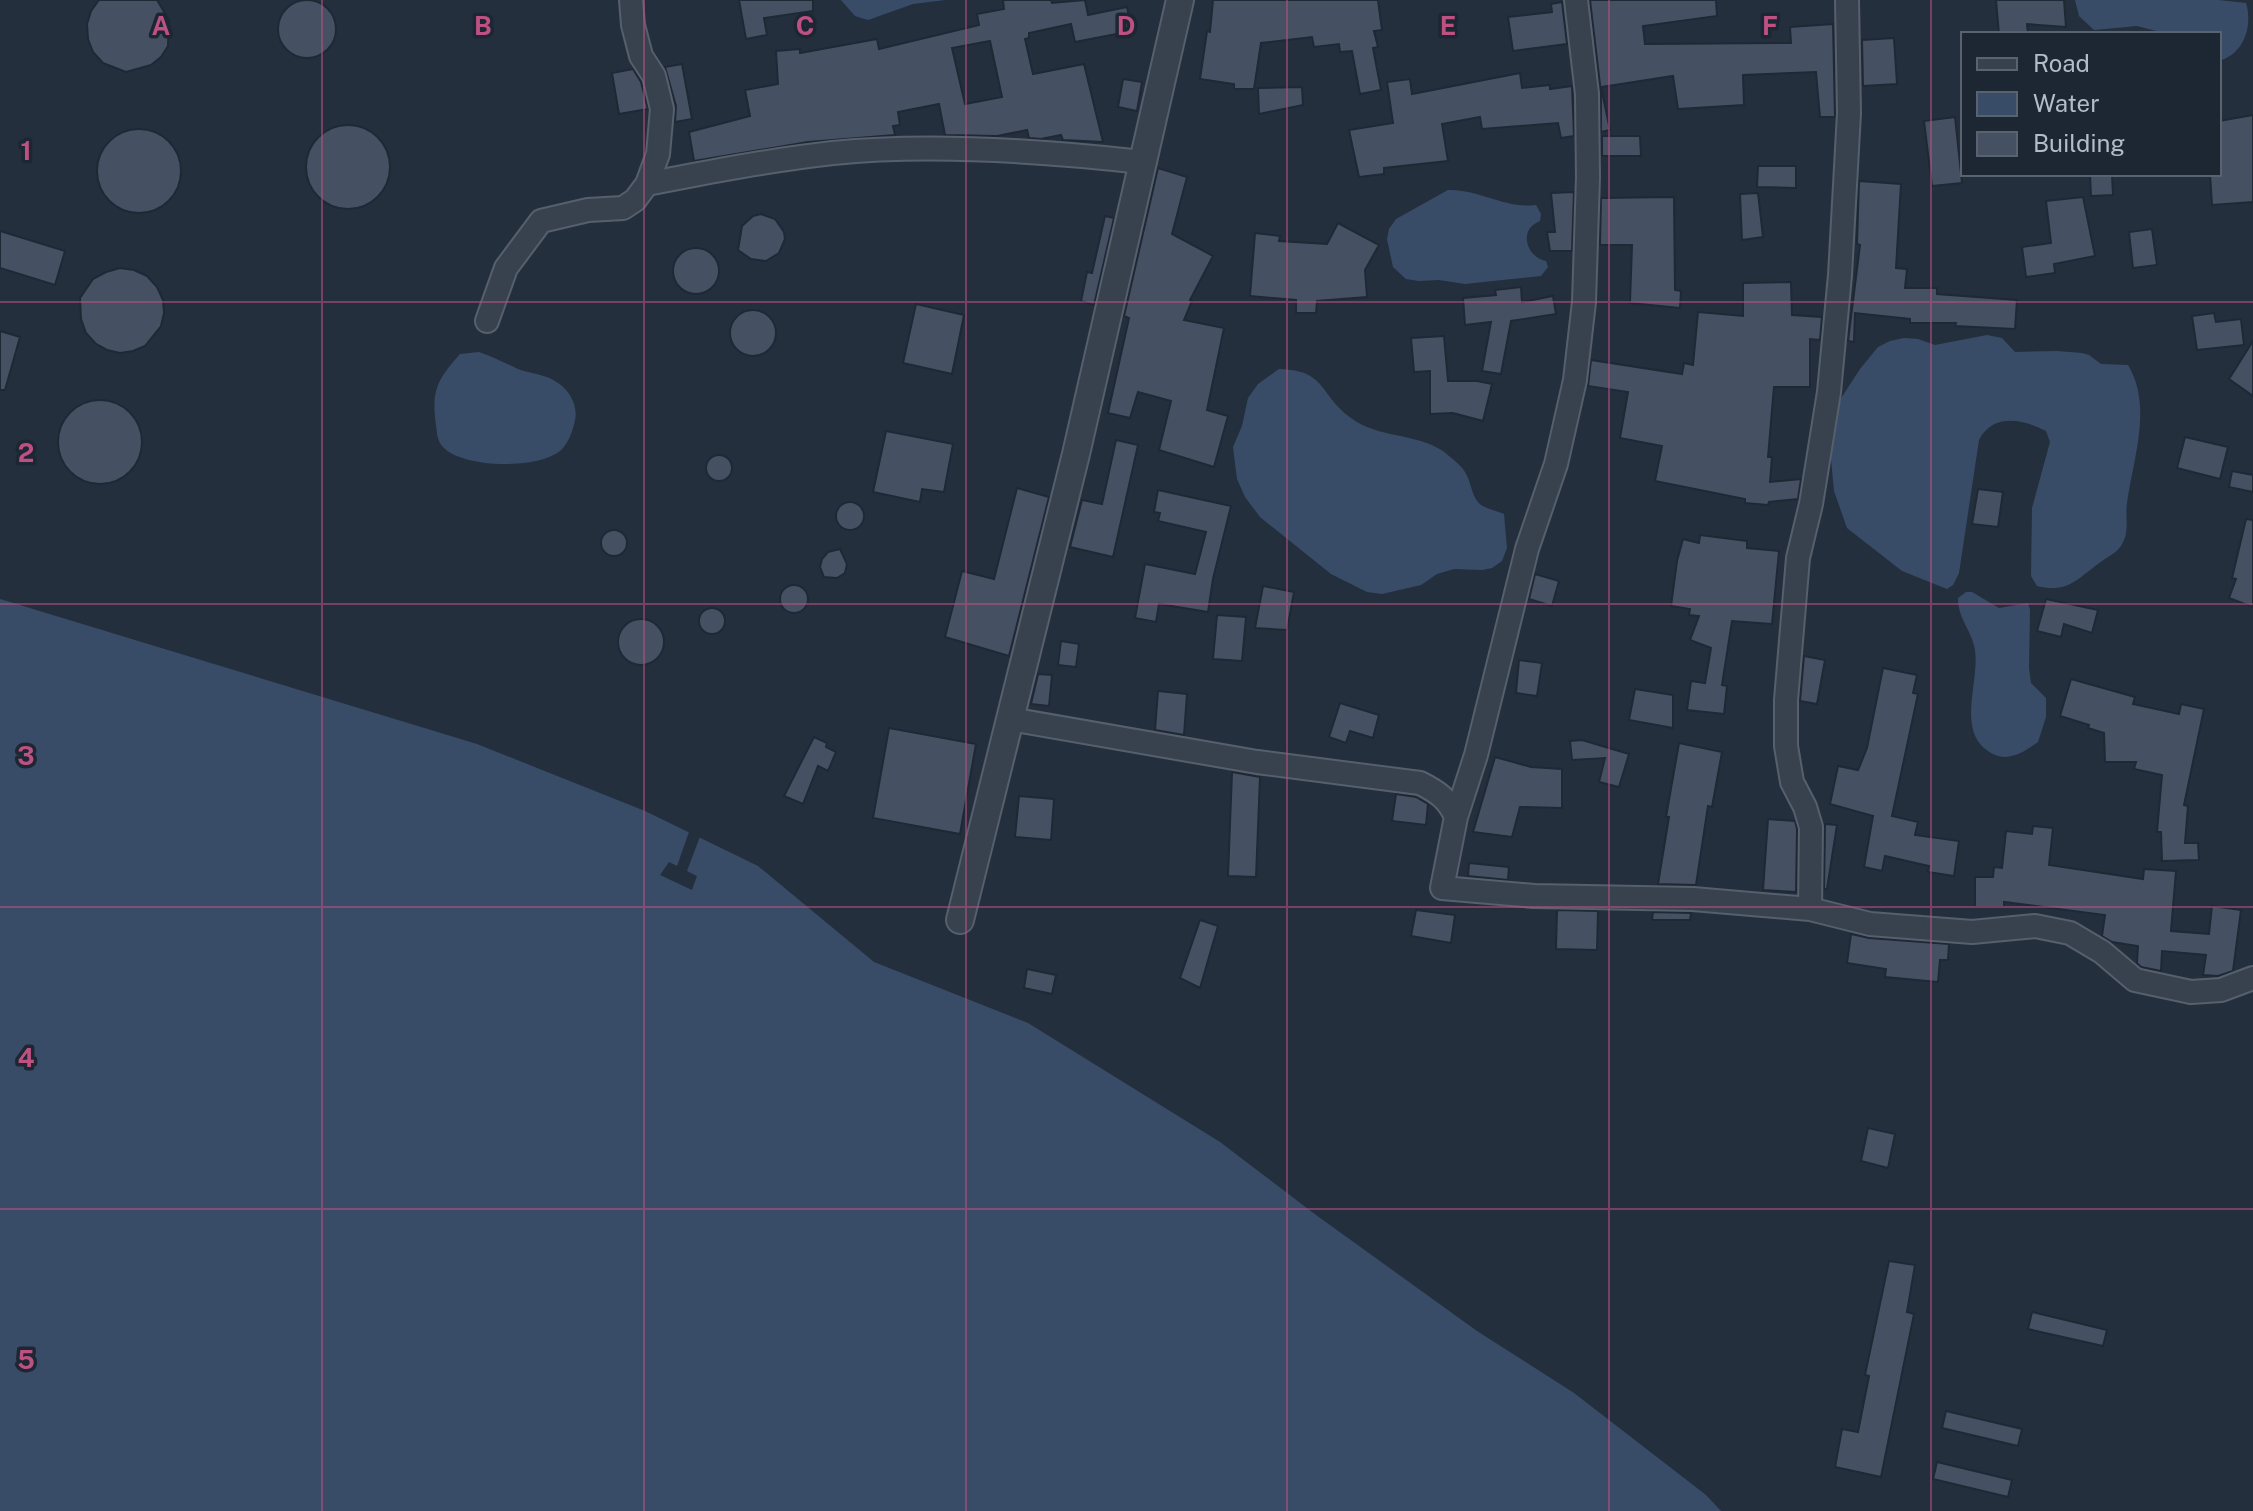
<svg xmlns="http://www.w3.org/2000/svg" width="2253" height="1511" viewBox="0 0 2253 1511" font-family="'Public Sans',sans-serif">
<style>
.water{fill:#394c67}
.pier{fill:#242f3e}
.building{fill:#455162;stroke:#1f2835;stroke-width:2;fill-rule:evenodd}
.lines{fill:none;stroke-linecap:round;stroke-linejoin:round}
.minor-casing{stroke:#565f6c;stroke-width:26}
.tertiary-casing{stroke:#565f6c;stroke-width:30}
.minor{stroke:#38414e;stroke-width:22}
.tertiary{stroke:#38414e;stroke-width:26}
.grid{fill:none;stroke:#bd5182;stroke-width:2;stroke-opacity:0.55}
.grid-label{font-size:26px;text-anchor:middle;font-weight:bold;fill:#bd5182;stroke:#1d2633;stroke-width:7;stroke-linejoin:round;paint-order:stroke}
</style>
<rect width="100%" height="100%" fill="#242f3e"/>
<path class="water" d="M841 0H945L913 4 868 20 855 16Z
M2075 0H2218L2246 3C2253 26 2244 54 2219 61V34H2168L2137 26 2094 30 2079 16Z
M1448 190C1479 189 1505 209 1536 205L1541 214 1540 221C1518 229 1526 257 1546 261L1548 267 1541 276 1465 284 1439 280 1419 281 1406 279 1393 267 1387 239 1389 229 1396 219Z
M1987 335 2002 338 2015 352 2057 351 2082 353 2089 355 2101 364 2128 365C2153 407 2133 458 2127 503 2125 515 2129 529 2124 540 2120 551 2111 555 2102 561 2079 577 2069 594 2037 586L2031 576 2032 508 2050 442 2046 431C2022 419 1993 413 1979 440L1959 573 1953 585 1947 589 1902 571 1847 528 1834 491 1829 437 1836 406 1860 369 1878 347 1890 341 1904 338 1918 339 1935 345Z
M479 352C493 357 505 363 518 369 531 374 546 374 558 383 570 391 578 406 575 420 573 429 570 440 563 448 544 470 463 469 443 447 437 441 437 432 436 425 431 390 438 379 460 354Z
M1279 369C1327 370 1319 395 1351 418 1377 438 1416 433 1443 451 1450 457 1460 464 1465 472 1472 483 1471 497 1481 505 1487 509 1497 511 1504 514L1507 548 1502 561 1492 568 1482 570 1454 569 1437 574 1421 585 1382 594 1367 592 1331 574 1260 517 1245 497 1237 479 1233 447 1242 426 1248 398 1258 384Z
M1966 592H1972L1999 608 2028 603 2030 610 2029 668 2031 683 2046 698V717L2038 742C2024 752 2009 762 1993 754 1954 734 1980 683 1975 650 1972 630 1958 620 1958 598Z
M0 599 477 744 645 811 758 866 874 962 1028 1023 1220 1142 1316 1215 1477 1331 1574 1393 1706 1495 1721 1511H0Z"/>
<path class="pier" d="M690 829 701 834 687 871 697 876 692 890 660 875 669 862 677 866Z"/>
<path class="building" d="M278 29a29 29 0 1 1 58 0a29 29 0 1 1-58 0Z
M99 0H157L169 20 168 46 161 57 151 65 126 72 103 63 93 52 88 39 87 24 91 11Z
M739 0H813V11L764 18 767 35 746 39Z
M1003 0H1051L1052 3 1085 0 1088 15 1127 7 1132 31 1075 42 1071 24 1029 33V38L1025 39 1033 74 1084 64 1103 142 1063 140 1061 135 1041 139 1029 138 1027 130 997 136 945 135 939 104 898 112 900 125 893 126 895 135 808 142 694 161 689 132 750 116 745 90 778 84 776 51 800 49V53L877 39 879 49 979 25 977 14 1004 9ZM990 41 1002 97 965 104 952 48Z
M1213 0H1378L1382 30 1374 31 1378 47 1373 48 1381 90 1360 94 1352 51 1340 52 1339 44 1314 47 1312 37 1261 43 1254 89H1234V84L1200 79 1207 31 1210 32Z
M1590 0H1716L1717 16 1643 26 1645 44 1791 43 1790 27 1833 24 1835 117H1820L1816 72 1743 75 1744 105 1678 109 1673 76 1601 87 1610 130 1601 132V93Z
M1996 0H2064L2066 27 2027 24 2028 34H1999Z
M1562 2 1567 44 1513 51 1508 17 1552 12 1551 4Z
M1894 38 1897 84 1863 86 1862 40Z
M682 64 692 119 675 122 676 106 665 67Z
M633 69 641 82 648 109 619 114 612 73Z
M1520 73 1522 88 1550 85V89L1572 86 1574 136 1561 138 1558 123 1482 129 1480 117 1442 124 1448 161 1384 168V174L1359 177 1349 130 1393 123 1387 82 1410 79 1412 94Z
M1123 79 1142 82 1137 111 1118 107Z
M1302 87 1303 105 1259 114 1258 88Z
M2253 115V202L2212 205 2210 174H2219V121Z
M1955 117 1962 183 1932 186 1924 121Z
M306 167a42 42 0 1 1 84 0a42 42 0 1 1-84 0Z
M97 171a42 42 0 1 1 84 0a42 42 0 1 1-84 0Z
M1602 136H1640L1641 156H1602Z
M1758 166H1796V188L1757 187Z
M1158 168 1187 177 1172 234 1213 256 1190 300 1192 301 1184 320 1224 328 1207 410 1228 416 1214 467 1159 450 1171 401 1138 392 1130 418 1108 413 1129 318 1124 316Z
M2090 174H2112L2113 195 2091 196Z
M1859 181 1901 184 1896 268 1907 269 1905 288H1937V294L2017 300 2015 329 1955 326 1956 323H1910V319L1855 313 1854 342 1848 341 1860 245 1857 244Z
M1574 192 1572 251H1550L1547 232H1555L1551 193Z
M1758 193 1763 237 1742 240 1740 194Z
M1674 197 1675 290 1681 291 1680 308 1630 303 1632 245H1600L1601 198Z
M2083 197 2095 256 2054 264 2055 273 2026 277 2022 247 2051 243 2046 201Z
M761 214 775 219 784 232 785 239 779 253 766 261 751 259 738 250 742 226 753 216Z
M1105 216 1114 218 1094 305 1081 301 1087 272 1092 273Z
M1338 223 1379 245 1365 270 1367 297 1317 301 1316 313H1296V300L1250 296 1255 233 1280 236 1279 241 1327 244Z
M2152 229 2157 265 2133 268 2129 232Z
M0 231 65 251 55 285 0 268Z
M673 271a23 23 0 1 1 46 0a23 23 0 1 1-46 0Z
M120 268 134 270 147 276 157 287 163 300 164 313 161 326 145 346 133 351 120 353 107 350 96 344 86 333 81 319 80 298 93 279 106 272Z
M1791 282 1792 315 1822 317 1820 340 1810 339V387H1774L1768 457H1772L1770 482 1801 479 1798 499 1769 502 1768 505 1745 503V499L1655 481 1662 446 1620 438 1628 392 1588 386 1591 360 1682 374 1684 363 1693 365 1698 312 1743 316V283Z
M1521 287 1522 302 1553 296 1556 314 1511 321 1501 374 1482 371 1491 322 1465 325 1463 298 1496 295 1495 290Z
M916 304 964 315 952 374 903 363Z
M730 333a23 23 0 1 1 46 0a23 23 0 1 1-46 0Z
M2214 313 2216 322 2241 319 2244 345 2197 350 2192 316Z
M0 331 20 337 5 390H0Z
M1444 336 1448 381H1477L1492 384 1483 421 1453 413 1430 414V371L1414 372 1411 338Z
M2253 341V396L2229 379Z
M58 442a42 42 0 1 1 84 0a42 42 0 1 1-84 0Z
M886 431 953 444 944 492 922 489 920 502 873 492Z
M2185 437 2228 447 2220 479 2177 468Z
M1116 440 1138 445 1113 557 1070 547 1082 500 1102 504Z
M706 468a13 13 0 1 1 26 0a13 13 0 1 1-26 0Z
M2232 471 2253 475V492L2229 487Z
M1017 488 1049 497 1009 656 945 637 962 571 994 579Z
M1978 489 2003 492 1998 527 1972 524Z
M1158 490 1231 506 1213 579 1208 612 1159 604 1156 622 1135 618 1145 564 1195 574 1206 532 1158 521 1160 513 1154 512Z
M836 516a14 14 0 1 1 28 0a14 14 0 1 1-28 0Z
M2246 519 2253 520V607L2229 598 2236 579 2232 578Z
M601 543a13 13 0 1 1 26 0a13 13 0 1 1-26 0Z
M1700 535 1747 541V548L1779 551 1772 624 1732 621 1722 685 1727 686 1724 714 1687 710 1691 681 1705 683 1711 648 1690 640 1699 616 1689 615 1690 609 1671 606 1677 561 1683 539 1699 543Z
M840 549 847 564 845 573 837 578 824 577 820 567 822 559 828 552Z
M1535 574 1559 581 1552 606 1529 599Z
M780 599a14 14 0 1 1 28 0a14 14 0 1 1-28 0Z
M1263 586 1294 592 1287 630 1255 628Z
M2046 599 2098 610 2092 633 2064 624 2061 637 2037 631Z
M699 621a13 13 0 1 1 26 0a13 13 0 1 1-26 0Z
M1217 615 1246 617 1242 661 1213 659Z
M618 642a23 23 0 1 1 46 0a23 23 0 1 1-46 0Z
M1061 641 1079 644 1076 667 1058 665Z
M1804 656 1825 660 1817 704 1800 701Z
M1519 660 1542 663 1537 696 1516 693Z
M1883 668 1917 675 1913 693 1918 694 1892 816 1918 822 1915 835 1959 841 1954 876 1928 872 1929 866 1885 856 1882 871 1864 867 1873 816 1830 804 1838 766 1858 770 1867 748Z
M1038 674 1052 675 1049 706 1031 704Z
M2071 679 2135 697 2133 704 2179 714 2181 704 2204 709 2184 805 2188 806 2185 843H2198L2199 860 2162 861 2161 832H2157L2162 775 2134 769 2136 762H2105L2104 733 2088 728 2089 725 2060 716Z
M1635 689 1673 695V728L1629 720Z
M1158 691 1187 694 1184 735 1155 730Z
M1340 703 1379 715 1373 738 1350 731 1346 743 1329 737Z
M889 728 976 744 960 834 873 818Z
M814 737 827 743 826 747 836 752 828 771 818 766 803 804 784 796Z
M1582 740 1629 754 1619 787 1599 782 1605 758 1572 760 1570 741Z
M1679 743 1722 752 1712 807 1708 806 1696 885 1658 884 1669 817H1666Z
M1495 757 1531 767 1562 769V808L1520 807 1512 837 1473 832Z
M1232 772 1260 777 1256 877 1228 876Z
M1396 794 1416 797 1428 804 1426 825 1392 821Z
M1019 796 1054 799 1051 840 1015 837Z
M1768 819 1795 821 1797 829 1796 892 1763 890Z
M1825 824 1837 825 1827 889H1824Z
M2033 826 2053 828 2049 865 2143 879 2144 869 2176 871 2171 931 2209 934 2212 906 2241 910 2233 971 2218 976 2203 975 2206 955 2162 951 2161 971 2141 967 2137 963 2138 946 2112 942 2102 936 2105 915 2004 902V907H1975V877H1993L1994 867 2002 868 2006 831 2032 834Z
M1469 863 1509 867 1508 880 1468 876Z
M1416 910 1455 915 1451 943 1411 936Z
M1557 910 1598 911 1597 950 1556 949Z
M1653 912 1691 913 1690 920H1652Z
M1200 920 1218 926 1200 988 1180 978Z
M1851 934 1869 938 1949 944 1948 960H1940L1938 982 1885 977 1886 969 1847 963Z
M1027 969 1056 975 1052 994 1024 988Z
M1868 1128 1895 1134 1888 1168 1861 1161Z
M1889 1261 1915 1265 1907 1312 1914 1314 1881 1477 1835 1467 1842 1429 1858 1432 1869 1376 1865 1375Z
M2032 1312 2107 1330 2103 1346 2028 1329Z
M1946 1411 2022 1429 2018 1446 1942 1428Z
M1937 1462 2012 1480 2008 1497 1933 1479Z"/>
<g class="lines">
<g class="minor-casing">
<path id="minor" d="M1576 0 1587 94 1588 177 1584 302 1575 380 1556 464 1527 549 1476 755 1456 817 1442 888 1534 896 1693 899 1810 909 1870 924 1972 932 2035 926 2070 933 2102 952 2135 980 2191 992 2221 990 2253 978
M647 184C708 172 770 160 833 153 931 143 1044 151 1142 162
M487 321 506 268 541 221 588 210 623 208 635 200 647 184 658 154 662 109 654 76 641 56 633 25 631 0
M1010 719 1257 762 1420 783C1438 792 1448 799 1456 817
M1810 909 1811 827 1805 807 1792 782 1786 746V700L1798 558 1811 504 1829 392 1840 275 1849 113 1847 0"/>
</g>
<g class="tertiary-casing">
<path id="tertiary" d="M960 920 1076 454 1180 0"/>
</g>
<use href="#minor" class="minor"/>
<use href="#tertiary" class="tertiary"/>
</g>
<path class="grid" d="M322 0V1511M644 0V1511M966 0V1511M1287 0V1511M1609 0V1511M1931 0V1511M0 302H2253M0 604H2253M0 907H2253M0 1209H2253"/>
<g class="grid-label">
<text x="161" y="35">A</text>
<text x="483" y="35">B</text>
<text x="805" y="35">C</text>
<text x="1126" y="35">D</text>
<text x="1448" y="35">E</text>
<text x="1770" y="35">F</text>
<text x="26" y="160">1</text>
<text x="26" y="462">2</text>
<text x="26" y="765">3</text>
<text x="26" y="1067">4</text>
<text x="26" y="1369">5</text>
</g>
<rect x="1961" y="32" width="260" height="144" fill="#1d2633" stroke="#59626f" stroke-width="2"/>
<rect x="1977" y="58" width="40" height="12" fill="#38414e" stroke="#59626f" stroke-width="2"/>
<text x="2033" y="72" font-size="24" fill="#b4bcc9">Road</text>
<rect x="1977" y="92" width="40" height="24" fill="#394c67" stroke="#59626f" stroke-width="2"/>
<text x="2033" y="112" font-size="24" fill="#b4bcc9">Water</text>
<rect x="1977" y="132" width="40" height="24" fill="#455162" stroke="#59626f" stroke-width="2"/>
<text x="2033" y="152" font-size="24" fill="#b4bcc9">Building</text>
</svg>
